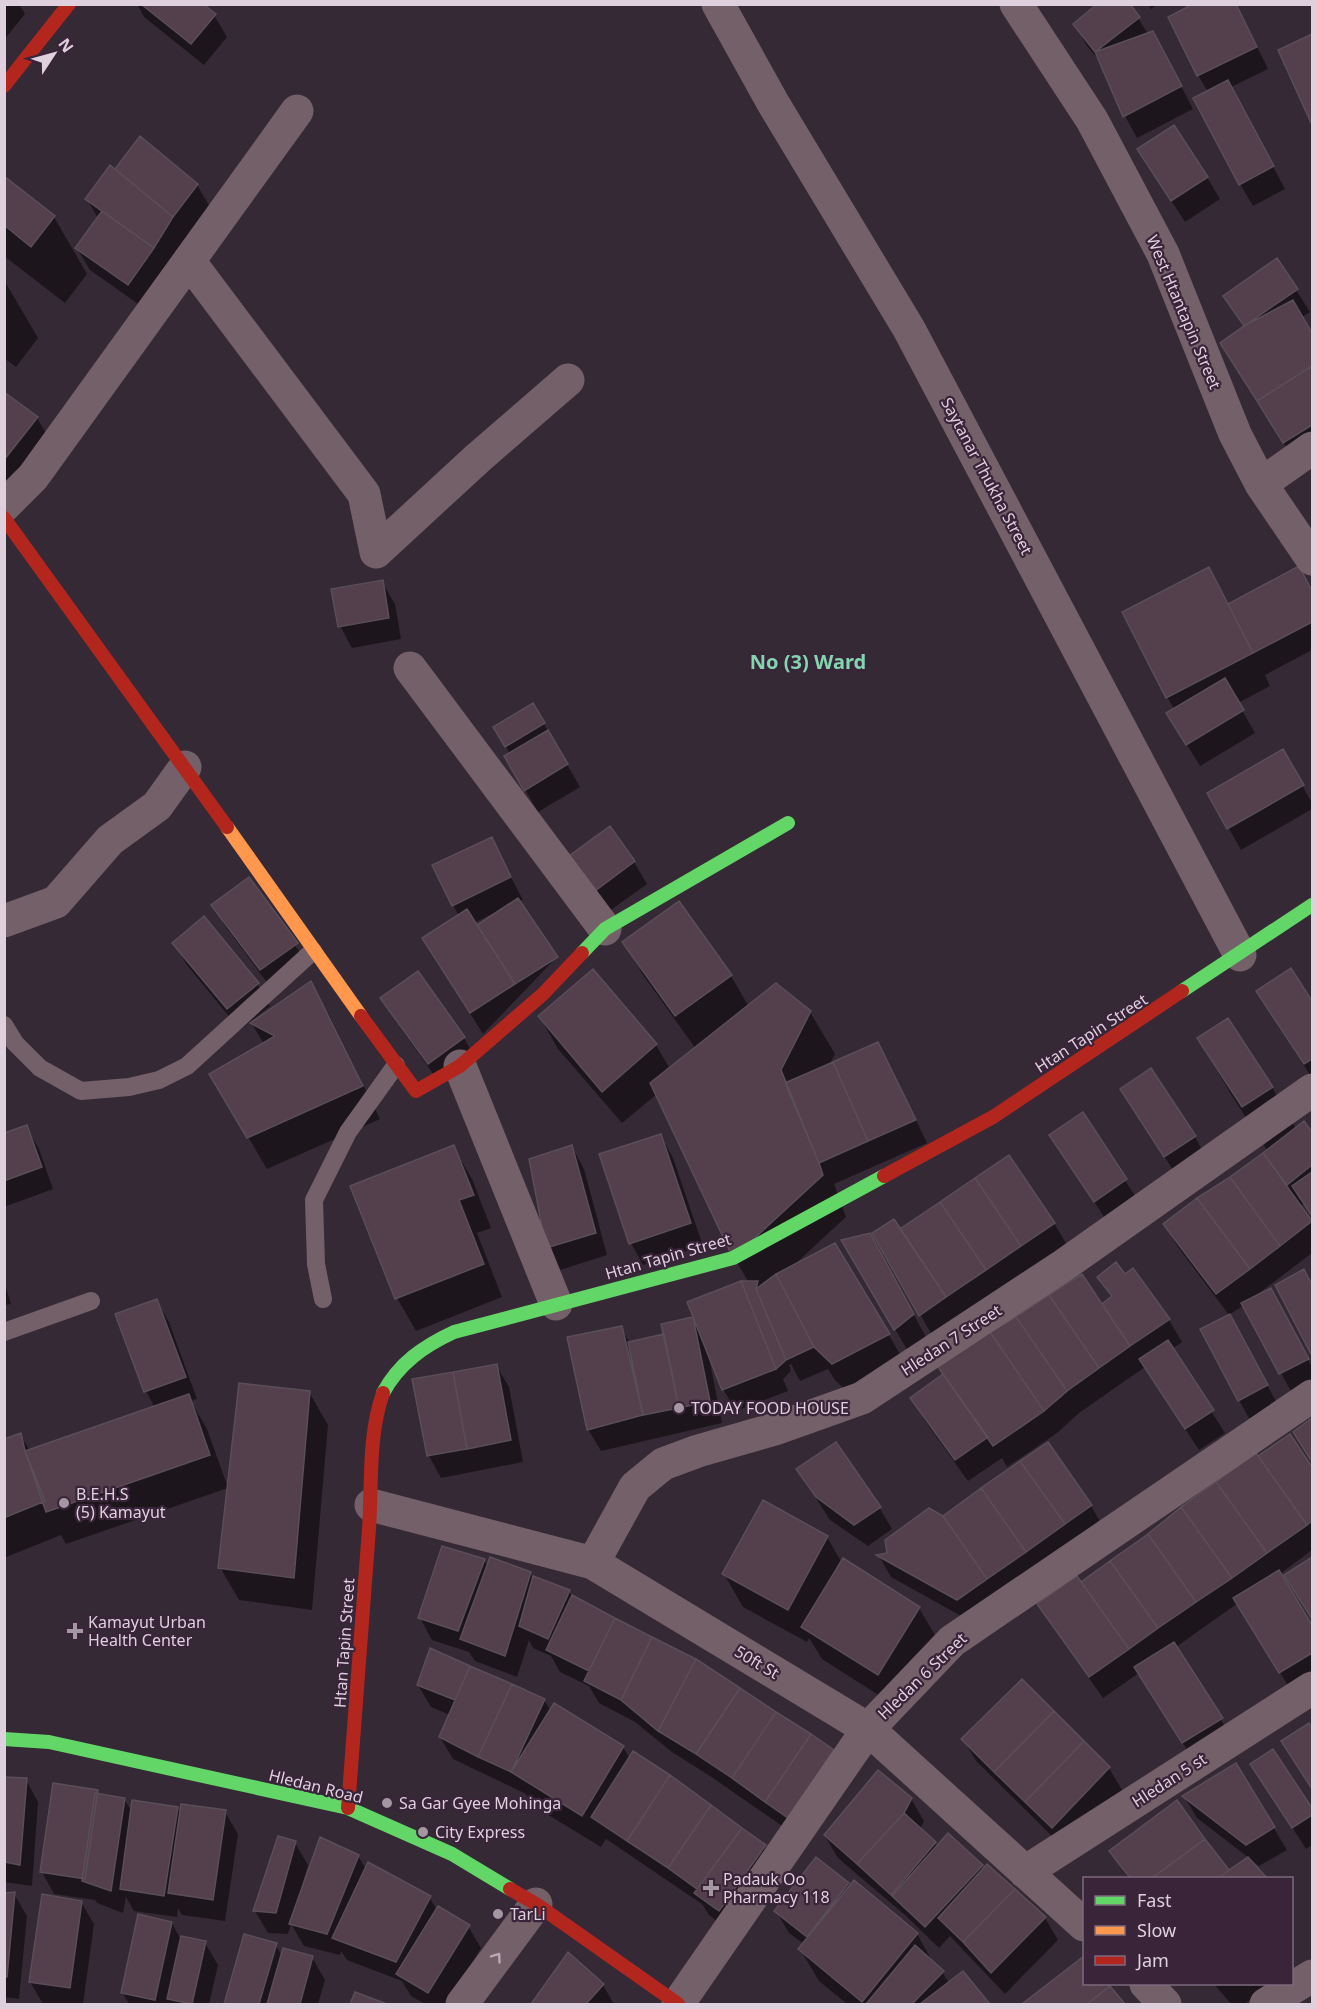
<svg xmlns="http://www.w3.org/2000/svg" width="1317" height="2009" viewBox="0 0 1317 2009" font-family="'Noto Sans',sans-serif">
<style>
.shadow{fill:#0007;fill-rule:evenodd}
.building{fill:#543f4d;stroke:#5a4e57;stroke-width:1.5}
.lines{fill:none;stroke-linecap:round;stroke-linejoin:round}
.lane{stroke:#746068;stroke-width:18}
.street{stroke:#746068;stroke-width:33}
.fast{stroke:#63d668;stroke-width:14}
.slow{stroke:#ff974d;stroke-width:14}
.jam{stroke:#b3261e;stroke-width:14}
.oneway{stroke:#baa9b5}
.poi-dot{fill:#a496a3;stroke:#3a243a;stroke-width:2}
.labels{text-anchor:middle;stroke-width:4.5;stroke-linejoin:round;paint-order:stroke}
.street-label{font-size:16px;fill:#dfd0de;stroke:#3a243a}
.poi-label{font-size:16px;fill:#dfd0de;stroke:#3a243a;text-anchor:start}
.quarter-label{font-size:20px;font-weight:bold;fill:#82d6ae;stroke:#3a243a}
</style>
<rect width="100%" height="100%" fill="#352935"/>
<path class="shadow" d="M4 4H19L25 14 4 40Z
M137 4H201L214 15 227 37 204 65 144 17Z
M1148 4H1158L1151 9Z
M1236 4 1268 69 1231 87 1285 189 1253 206 1240 184 1208 92 1198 75Z
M1138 18 1148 34 1165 55 1193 109 1137 138 1125 116 1103 65 1087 46 1075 24Z
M1312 35V121L1280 51Z
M140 138 197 185 210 207 141 306 90 270 77 248 98 218 87 199 116 171Z
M1152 171 1207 177 1220 199 1185 222Z
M4 178 54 217 87 274 65 303 4 256Z
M1277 260 1310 312 1302 317 1312 335V454L1297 464 1235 365 1244 328 1225 296Z
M4 280 38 338 16 367 4 358Z
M4 393 37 418 56 450 4 516Z
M1299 568 1312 592V650L1265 675 1270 686 1238 703 1255 733 1200 766 1181 735 1175 710 1167 697 1208 569 1229 605Z
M382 582 395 604 401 639 352 648 340 626Z
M533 705 580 787 538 812 506 756 510 754 495 728Z
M1283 751 1312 803V809L1241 850 1209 793Z
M610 828 634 862 647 884 608 912 584 878Z
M491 839 523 900 519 901 557 957 483 1034 437 960 459 916 453 905ZM494 913 495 915 477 927 474 923Z
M248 879 309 965 274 992 226 927 213 905Z
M679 903 731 976 749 1007 810 1012 835 1054 829 1065 878 1044 890 1065 927 1143 834 1184 846 1217 795 1264 889 1335 907 1367 852 1396 835 1380 828 1369 800 1381 791 1364 789 1365 791 1371 783 1379 788 1391 736 1411 723 1389 709 1357 722 1423 601 1451 588 1429 621 1328 630 1343 666 1335 663 1325 695 1319 749 1283 734 1257 657 1094 622 1123 558 1049 540 1017 592 971 656 1045 670 1069 696 1049 643 975 624 942Z
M174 943 257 984 270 1006 240 1030 187 965Z
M1290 970 1312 1003V1078L1277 1024 1258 991Z
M311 983 329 1015 380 1119 267 1169 211 1074 264 1044 252 1024Z
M382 998 464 1038 476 1060 441 1085 395 1020Z
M1199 1039 1272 1087 1296 1129 1304 1123 1312 1134V1217L1304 1204 1300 1206 1312 1224V1253L1258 1294 1283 1311 1312 1367V1385L1293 1395 1244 1305 1229 1315 1178 1247 1165 1225 1267 1150 1232 1096Z
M1122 1090 1195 1137 1207 1159 1178 1178Z
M1082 1114 1139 1202 1108 1223 1051 1135Z
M26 1127 39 1149 53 1189 4 1207V1135Z
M661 1136 673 1158 703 1246 643 1265 631 1243Z
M453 1147 472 1179 491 1228 477 1233 502 1297 416 1331 397 1298 352 1187Z
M572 1147 584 1169 607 1255 560 1270 547 1248Z
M1054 1223 1067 1245 933 1337 874 1233Z
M843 1241 882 1257 926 1337 908 1351Z
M1132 1270 1169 1320 1182 1342 1172 1349 1225 1433 1199 1450 1145 1367 1079 1413 1057 1433 1007 1467 1002 1458 968 1481 925 1421 912 1399 1101 1306 1112 1298 1099 1277 1124 1276Z
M1304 1271 1312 1286V1352L1277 1285Z
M4 1281 11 1304 4 1305Z
M156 1300 169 1322 197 1399 191 1401 207 1429 228 1488 66 1544 61 1535 4 1558V1440L20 1434 30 1451 155 1408 146 1391Z
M1242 1338 1279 1407 1251 1422 1239 1400Z
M496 1365 509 1387 523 1462 441 1478 429 1456Z
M309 1392 328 1425 312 1610 239 1600 220 1567Z
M1312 1419V1462L1295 1433Z
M1290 1436 1312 1469V1550L1280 1574 1312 1627V1682L1293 1694 1238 1603 1176 1647 1234 1741 1196 1764 1139 1673 1103 1698 1052 1626 1039 1604 1081 1584Z
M1048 1444 1091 1506 1104 1528 970 1621 891 1577 879 1556 889 1554Z
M798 1470 879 1507 892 1529 868 1546 830 1520Z
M763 1502 827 1537 842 1563 919 1608 938 1640 897 1707 822 1659 809 1638 807 1642 743 1607 724 1574Z
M1312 1559V1619L1286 1575Z
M484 1560 488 1567 530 1573 534 1580 569 1591 572 1597 695 1661 801 1839 710 1776 672 1752 635 1722 599 1703 589 1686 560 1672 551 1656 533 1648 529 1640 517 1677 475 1661 469 1652 432 1640 420 1618Z
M431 1650 544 1700 551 1711 623 1747 630 1759 765 1846 778 1868 732 1932 709 1915 702 1904 606 1839 601 1847 532 1805 526 1794 453 1759 440 1737 450 1715 431 1707 418 1685Z
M1022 1681 1109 1768 1122 1790 1065 1849 976 1761 963 1739Z
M1309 1726 1312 1732V1789L1296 1764Z
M1273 1751 1312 1811V1845L1306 1849 1252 1765Z
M1236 1765 1287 1850 1259 1866 1250 1859 1249 1860 1265 1878H1128L1111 1851 1229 1872 1249 1858 1197 1818 1184 1796Z
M4 1778 26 1780 38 1802 32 1886 4 1882Z
M97 1791 99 1795 124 1799 132 1812 177 1808 181 1816 225 1812 238 1834 225 1921 182 1915 178 1908 177 1917 134 1911 126 1897 123 1913 97 1903 95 1900 54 1894 42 1872Z
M911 1799 924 1821 920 1829 938 1847 981 1866 984 1870 1045 1918 1058 1940 1005 1994 950 1936 939 1948 905 1915 838 1858 825 1836Z
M295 1843 308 1865 303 1882H306L358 1856 366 1869 429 1897 437 1910 468 1926 481 1948 447 2004H425L411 1996 402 1981 347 1960 341 1951 340 1955 304 1946 291 1924 288 1934 268 1933 255 1911Z
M854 1882 917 1934 935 1966 942 1972 949 1983 962 1973 988 2004H847L819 1981 800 1949 804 1944 789 1933 776 1911 848 1884 850 1888Z
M4 1894H14L27 1916 19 1999 4 1997Z
M81 1902 94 1924 83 2004H43L30 1982Z
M172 1923 181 1940 205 1943 218 1965 209 2004H129L122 1992Z
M245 1936 276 1945 282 1956 312 1957 325 1980 318 2004H225Z
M568 1955 603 1985 614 2004H533Z
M1084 1957V1984H1107L1123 2004H1024Z
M1214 1984H1270L1245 2004H1231Z"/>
<path class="building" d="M141 4H203L216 14 191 44Z
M1097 4H1130L1140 17 1095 52 1073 24Z
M1193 4H1236L1257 47 1197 76 1168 17Z
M1153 31 1182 86 1123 117 1095 52Z
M1312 34V125L1278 50Z
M1228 80 1274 166 1239 185 1193 98Z
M1174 125 1208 177 1171 201 1137 149Z
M140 136 198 184 173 217 115 169Z
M110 165 173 217 154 248 85 199Z
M4 176 55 216 31 247 4 225Z
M102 211 154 248 128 285 75 248Z
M1277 258 1298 289 1244 326 1223 296Z
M1293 300 1312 333V366L1257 401 1220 343 1244 326Z
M1312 366V425L1283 443 1257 401Z
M4 392 38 417 4 460Z
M1299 566 1312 591V622L1253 653 1228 604Z
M1209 567 1253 653 1166 698 1122 612Z
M383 580 389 618 338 627 331 589Z
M1225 678 1244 710 1186 745 1166 713Z
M533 703 545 723 505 747 493 727Z
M548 730 568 764 524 791 504 756Z
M1283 749 1304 785 1227 829 1207 793Z
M610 826 635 861 595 891 569 856Z
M492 837 511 877 452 906 432 865Z
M249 877 298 943 260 970 211 905Z
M518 898 558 957 515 984 477 925Z
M679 901 732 975 675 1016 622 942Z
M467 909 515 984 470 1013 422 938Z
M204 916 259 983 227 1009 172 943Z
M1291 968 1312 1001V1059L1304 1064 1256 991Z
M593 969 657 1044 602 1092 538 1016Z
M418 971 465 1037 428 1064 380 998Z
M311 981 363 1086 247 1138 209 1074 275 1036 250 1023Z
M776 983 811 1011 781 1070 819 1163 823 1175 733 1258 650 1083Z
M1228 1018 1273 1087 1242 1107 1197 1038Z
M878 1042 916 1120 868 1141 833 1062Z
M833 1062 868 1141 819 1163 785 1083Z
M1151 1068 1196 1136 1164 1157 1120 1089Z
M1083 1112 1127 1179 1094 1202 1049 1135Z
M1304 1121 1312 1132V1165L1287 1185 1263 1153Z
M27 1125 42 1167 4 1181V1133Z
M661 1134 691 1223 629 1244 599 1154Z
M454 1145 474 1195 459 1200 484 1264 395 1299 350 1186Z
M572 1145 596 1233 546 1248 529 1159Z
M1263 1153 1312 1221 1280 1246 1230 1177Z
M1009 1155 1055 1223 1021 1246 975 1178Z
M1312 1172V1216L1292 1186Z
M1230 1177 1280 1246 1250 1269 1197 1198Z
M975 1178 1021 1246 986 1270 940 1202Z
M1197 1198 1250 1269 1216 1294 1163 1224Z
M940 1202 986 1270 946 1297 900 1229Z
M894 1219 946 1297 919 1316 872 1233Z
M870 1233 914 1314 894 1330 841 1240Z
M835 1243 890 1334 832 1364 814 1347 776 1274Z
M1116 1262 1125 1274 1133 1268 1170 1319 1130 1346 1102 1304 1112 1296 1097 1277Z
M1304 1269 1312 1285V1356L1275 1285Z
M776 1274 814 1347 786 1360 756 1289Z
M1082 1274 1130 1346 1099 1368 1049 1295Z
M741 1281H758L756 1289 786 1360 776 1369Z
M741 1281 776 1369 722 1390 687 1302Z
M1271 1288 1309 1359 1279 1374 1241 1303Z
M1049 1295 1099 1368 1067 1391 1016 1317Z
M157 1299 186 1377 144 1392 115 1314Z
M1230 1314 1268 1385 1238 1401 1200 1329Z
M693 1317 710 1401 679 1408 661 1324Z
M1016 1317 1067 1391 1044 1411 990 1332Z
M622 1326 643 1415 587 1430 567 1337Z
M990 1332 1044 1411 993 1446 938 1367Z
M664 1334 679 1408 643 1415 628 1342Z
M1168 1340 1214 1410 1185 1429 1139 1359Z
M497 1364 511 1440 467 1449 453 1372Z
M453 1372 467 1449 427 1456 412 1379Z
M943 1374 988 1437 955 1460 910 1398Z
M239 1383 310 1391 294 1578 218 1568Z
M189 1394 210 1455 46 1512 25 1451Z
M1312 1418V1462L1293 1432Z
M21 1433 25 1451 45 1501 4 1518V1439Z
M1290 1434 1312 1467V1521L1307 1525 1258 1456Z
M836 1442 881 1507 854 1525 816 1497 796 1469Z
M1048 1442 1092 1505 1065 1524 1020 1461Z
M1256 1453 1307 1525 1267 1553 1216 1482Z
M1020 1461 1065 1524 1026 1552 981 1488Z
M1216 1482 1267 1553 1232 1578 1181 1507Z
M981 1488 1026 1552 987 1579 943 1516Z
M763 1500 828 1536 788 1610 722 1574Z
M1181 1507 1232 1578 1196 1602 1148 1534Z
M929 1508 943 1516 987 1579 957 1600 876 1555 887 1553 885 1540Z
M1148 1534 1196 1602 1158 1628 1110 1561Z
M442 1546 485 1559 458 1631 418 1618Z
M490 1557 531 1572 505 1656 460 1639Z
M1312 1557V1619L1284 1575Z
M843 1558 920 1607 878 1675 801 1627Z
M1110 1561 1158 1628 1129 1649 1081 1582Z
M1279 1570 1312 1625V1653L1279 1673 1233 1598Z
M533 1576 570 1590 548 1639 519 1626Z
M1077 1576 1129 1649 1089 1677 1037 1604Z
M572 1595 615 1618 589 1671 546 1650Z
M615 1618 652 1637 621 1700 584 1681Z
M652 1637 696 1659 658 1731 621 1700Z
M1174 1642 1223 1718 1182 1743 1134 1667Z
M430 1648 470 1666 455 1700 417 1685Z
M696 1659 740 1688 696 1754 658 1731Z
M470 1666 512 1684 478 1757 439 1737Z
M1022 1679 1054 1711 994 1772 961 1739Z
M512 1684 545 1699 511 1772 478 1757Z
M740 1688 776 1712 732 1778 696 1754Z
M554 1703 624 1746 582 1816 511 1772Z
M1054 1711 1084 1741 1025 1802 994 1772Z
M776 1712 811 1734 765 1802 732 1778Z
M1309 1723 1312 1729V1789L1281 1741Z
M811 1734 834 1750 788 1818 765 1802Z
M1084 1741 1110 1767 1052 1828 1025 1802Z
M1273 1749 1312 1808V1815L1292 1828 1250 1764Z
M633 1751 670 1775 627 1841 591 1817Z
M1236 1763 1275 1827 1246 1845 1182 1796Z
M878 1770 912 1798 904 1813 857 1864 824 1835Z
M670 1775 711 1805 668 1868 627 1841Z
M4 1777 27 1778 20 1865 4 1862Z
M53 1783 98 1790 85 1879 40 1872Z
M95 1793 125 1798 111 1891 82 1881Z
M132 1800 178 1807 164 1896 120 1889Z
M1177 1800 1205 1839 1152 1878H1130L1109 1851Z
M181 1804 226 1810 213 1900 168 1893Z
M711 1805 742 1828 697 1889 668 1868Z
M904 1813 936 1842 891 1895 857 1864Z
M742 1828 766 1845 719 1911 694 1893Z
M948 1833 983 1865 925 1927 892 1896Z
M278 1836 296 1841 276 1913 253 1911Z
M320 1837 359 1855 327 1934 289 1924Z
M1205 1839 1229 1870 1220 1878H1152Z
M816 1857 849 1883 807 1937 774 1911Z
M1248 1857 1267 1878H1220L1229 1870Z
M368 1862 431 1896 396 1962 332 1938Z
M987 1864 1015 1889 963 1942 938 1918Z
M854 1880 918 1933 862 2002 798 1949Z
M1015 1889 1046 1917 991 1973 963 1942Z
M15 1892 7 1977H4V1893Z
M42 1894 82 1901 70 1988 29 1982Z
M438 1906 470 1925 428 1993 396 1974Z
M138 1914 172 1922 155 2000 121 1993Z
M244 1934 277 1943 259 2004H224Z
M181 1936 206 1941 192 2004 167 1999Z
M915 1945 944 1971 912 2004H866Z
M283 1948 313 1956 300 2004H267Z
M568 1952 604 1984 586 2004H531Z
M1084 1956V1984H1109L1110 1986 1087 2004H1022Z
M963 1971 990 2004H920Z
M1110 1986 1125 2004H1087Z
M355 1992 387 2004H350Z"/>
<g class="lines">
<path class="lane" d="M4 1025 15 1043 40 1068 81 1091 129 1087 159 1080 187 1066 313 951
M323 1299 316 1264 314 1200 348 1132 396 1065
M4 1332 91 1301"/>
<path class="street" d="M718 4 773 103 909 329 1240 955
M1016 4 1092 120 1163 254 1235 434 1261 484 1312 559
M189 261 364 494 376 552
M1261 484 1312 448
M4 506 33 477 297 111
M376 552 478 458 568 380
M410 668 605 929
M4 921 56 902 110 840 157 806 185 767
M460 1066 556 1304
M371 1505 593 1563 868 1729 1084 1925
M593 1563 635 1487 663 1464 698 1451 775 1429 862 1398 1064 1265 1312 1090
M1025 1872 1312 1688
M1146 1984 1165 2004
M462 2004 536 1904
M678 2004 868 1729 952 1641 1312 1396
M1266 2004 1312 1976"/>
<path class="fast" d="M582 953 605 929 788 823
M1182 991 1312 905
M383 1393C399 1363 424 1346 454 1332L733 1258 884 1176
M4 1739 49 1742 348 1808 452 1854 510 1889"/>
<path class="slow" d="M227 827 361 1016"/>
<path class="jam" d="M4 86 69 4
M4 518 227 827
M361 1016 416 1091 460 1066 543 994 582 953
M884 1176 993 1117 1182 991
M348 1808C355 1715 362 1622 369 1529 372 1483 368 1436 383 1393
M510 1889 536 1904 678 2004"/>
</g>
<defs><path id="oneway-chevron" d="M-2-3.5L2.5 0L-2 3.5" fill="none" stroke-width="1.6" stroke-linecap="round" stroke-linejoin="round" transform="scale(1.5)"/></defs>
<use class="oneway" href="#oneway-chevron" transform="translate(497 1957) rotate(-54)"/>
<g class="poi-dot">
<circle cx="679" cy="1408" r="6"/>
<circle cx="64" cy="1503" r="6"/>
<path d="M72 1622h6v6h6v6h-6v6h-6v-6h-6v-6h6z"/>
<circle cx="387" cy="1803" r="6"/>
<circle cx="423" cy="1832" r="6"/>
<path d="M708 1879h6v6h6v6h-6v6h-6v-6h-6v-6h6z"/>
<circle cx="498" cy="1914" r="6"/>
</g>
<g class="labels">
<g class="street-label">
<text transform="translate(1184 312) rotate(67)" y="6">West Htantapin Street</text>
<text transform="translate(987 476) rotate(62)" y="6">Saytanar Thukha Street</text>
<text transform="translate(1091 1033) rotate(-33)" y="6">Htan Tapin Street</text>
<text transform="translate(668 1256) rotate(-16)" y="6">Htan Tapin Street</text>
<text transform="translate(951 1340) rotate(-33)" y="6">Hledan 7 Street</text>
<text transform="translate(344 1643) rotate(-86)" y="6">Htan Tapin Street</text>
<text transform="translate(757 1662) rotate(31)" y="6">50ft St</text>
<text transform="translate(922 1676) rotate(-44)" y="6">Hledan 6 Street</text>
<text transform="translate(1169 1780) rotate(-33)" y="6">Hledan 5 st</text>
<text transform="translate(316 1786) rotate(14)" y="6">Hledan Road</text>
</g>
<g class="poi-label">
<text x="691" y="1414">TODAY FOOD HOUSE</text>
<text x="76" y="1500">B.E.H.S<tspan x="76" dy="18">(5) Kamayut</tspan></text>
<text x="88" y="1628">Kamayut Urban<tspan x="88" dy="18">Health Center</tspan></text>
<text x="399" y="1809">Sa Gar Gyee Mohinga</text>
<text x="435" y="1838">City Express</text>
<text x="723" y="1885">Padauk Oo<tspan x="723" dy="18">Pharmacy 118</tspan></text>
<text x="510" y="1920">TarLi</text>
</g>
<g class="quarter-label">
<text x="808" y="669">No (3) Ward</text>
</g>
</g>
<rect width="1317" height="2009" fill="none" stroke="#dfd0de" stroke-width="12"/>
<rect x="1083" y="1877" width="210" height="108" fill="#3a243a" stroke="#7c697c" stroke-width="1.5"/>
<rect x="1095" y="1896" width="30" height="9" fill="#63d668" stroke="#7c697c" stroke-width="1.5"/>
<text x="1137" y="1907" font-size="18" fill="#dfd0de">Fast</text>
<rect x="1095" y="1926" width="30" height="9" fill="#ff974d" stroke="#7c697c" stroke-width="1.5"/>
<text x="1137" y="1937" font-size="18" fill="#dfd0de">Slow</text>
<rect x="1095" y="1956" width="30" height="9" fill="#b3261e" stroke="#7c697c" stroke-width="1.5"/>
<text x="1137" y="1967" font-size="18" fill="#dfd0de">Jam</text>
<g transform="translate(54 54) rotate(54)" stroke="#3a243a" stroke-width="4.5" paint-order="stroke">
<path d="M0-4.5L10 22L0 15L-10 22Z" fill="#dfd0de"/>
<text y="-9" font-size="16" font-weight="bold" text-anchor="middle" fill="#dfd0de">N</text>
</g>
</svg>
